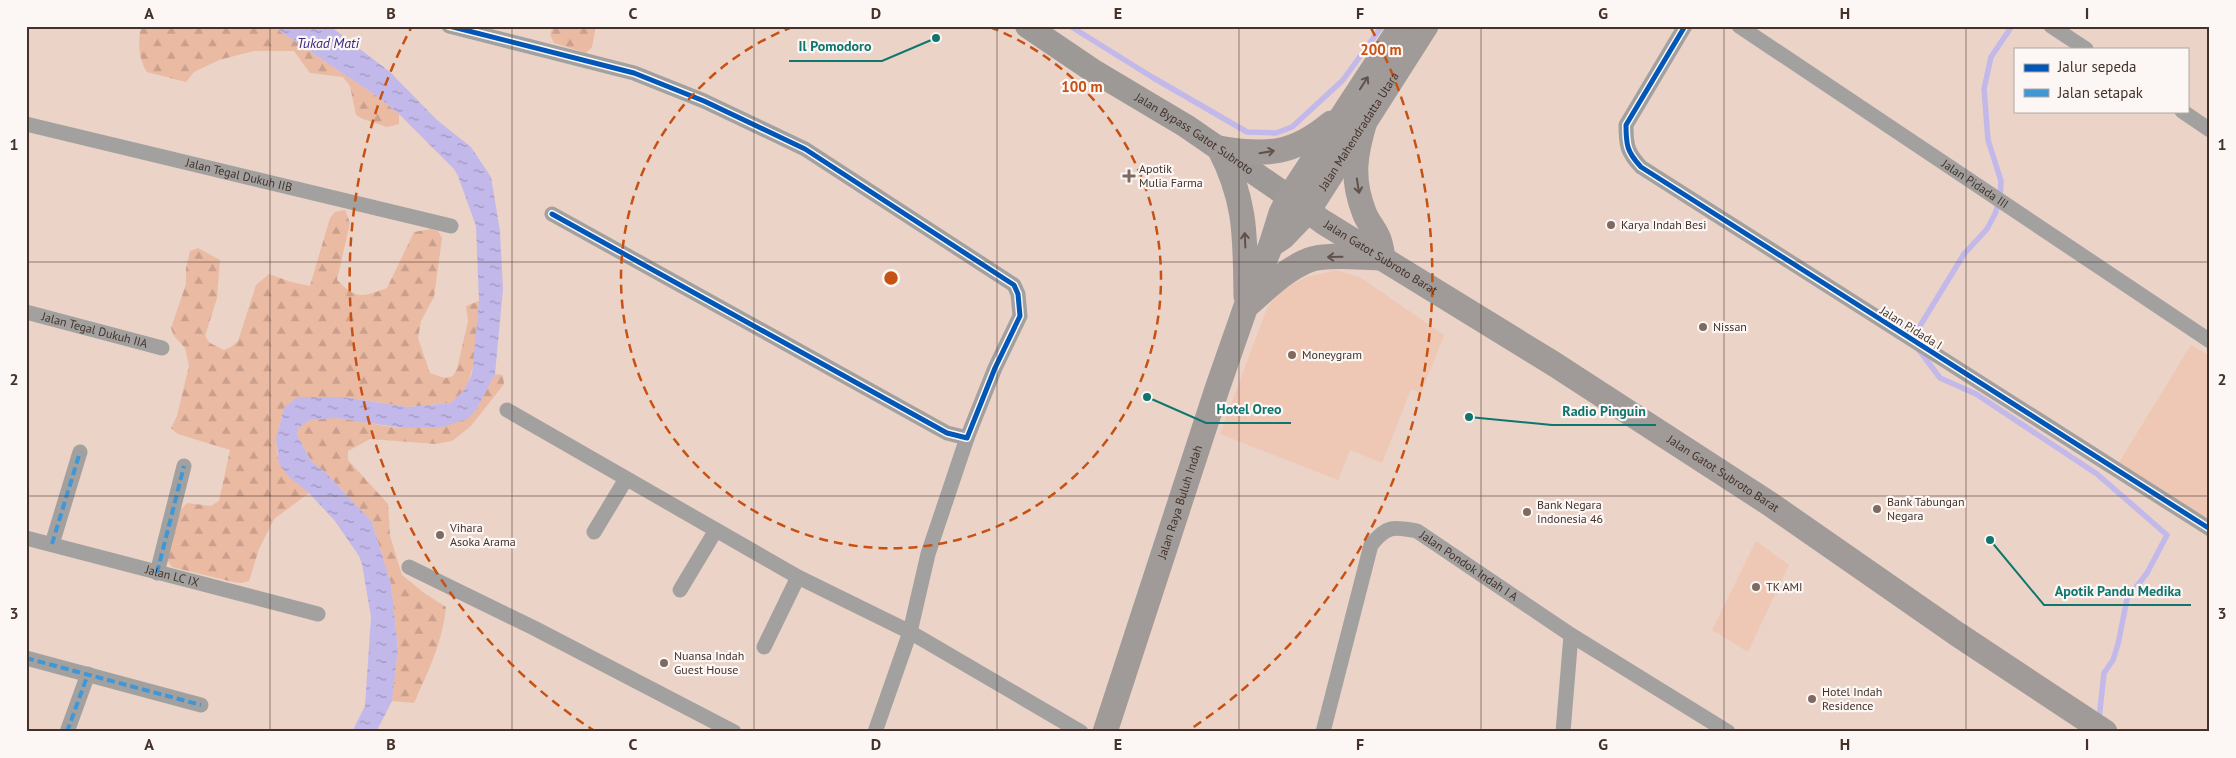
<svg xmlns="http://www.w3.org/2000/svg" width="2236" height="758" viewBox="0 0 2236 758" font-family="'PT Sans',sans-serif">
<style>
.built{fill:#efc7b5}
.forest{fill:url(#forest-firs)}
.water{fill:url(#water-ripples)}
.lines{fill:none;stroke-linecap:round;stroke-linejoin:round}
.stream{stroke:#c2b8ea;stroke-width:5.5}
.minor{stroke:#a2a1a0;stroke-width:15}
.primary{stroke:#9d9997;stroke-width:24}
.trunk{stroke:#a09b98;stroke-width:25}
.quiet{stroke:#4097d7;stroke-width:4;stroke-dasharray:8 4;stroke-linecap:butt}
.cycleway-casing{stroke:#fcf7f5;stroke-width:8}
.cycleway{stroke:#0057b8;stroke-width:5}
.oneway{stroke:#60524b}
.grid{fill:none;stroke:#44322a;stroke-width:1;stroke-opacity:0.55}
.ring{fill:none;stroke:#c75112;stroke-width:2.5;stroke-dasharray:9 6}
.poi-dot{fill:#7e6a61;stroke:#fcf7f5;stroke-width:2}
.labels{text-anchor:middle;stroke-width:4.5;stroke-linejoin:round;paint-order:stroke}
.street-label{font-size:12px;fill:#44322a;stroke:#fcf7f5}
.poi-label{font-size:12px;fill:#44322a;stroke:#fcf7f5;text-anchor:start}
.water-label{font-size:14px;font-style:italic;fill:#3a287f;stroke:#fcf7f5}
.centre{fill:#c75112;stroke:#fcf7f5;stroke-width:2.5}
.ring-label{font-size:15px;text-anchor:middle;font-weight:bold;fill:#c75112;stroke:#fcf7f5;stroke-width:4.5;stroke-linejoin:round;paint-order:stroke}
.leader{fill:none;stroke:#0f766e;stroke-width:2}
.callout-dot{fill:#0f766e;stroke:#fcf7f5;stroke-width:2}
.callout-label{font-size:14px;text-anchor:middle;font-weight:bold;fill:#0f766e;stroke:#fcf7f5;stroke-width:4.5;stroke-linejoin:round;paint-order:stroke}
.neatline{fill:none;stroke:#44322a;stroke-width:2}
.grid-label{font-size:16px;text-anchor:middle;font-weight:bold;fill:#44322a}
</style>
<defs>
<pattern id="forest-firs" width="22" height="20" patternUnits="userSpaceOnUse" patternTransform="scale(1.25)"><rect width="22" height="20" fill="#eabaa3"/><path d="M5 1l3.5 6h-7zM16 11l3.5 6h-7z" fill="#caa08c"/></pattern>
<pattern id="water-ripples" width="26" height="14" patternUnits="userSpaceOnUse" patternTransform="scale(1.25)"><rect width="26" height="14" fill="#c2b8ea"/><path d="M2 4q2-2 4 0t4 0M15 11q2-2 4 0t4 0" fill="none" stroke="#9f96be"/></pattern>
</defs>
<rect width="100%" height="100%" fill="#ebd3c7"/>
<path class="built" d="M1337 270 1361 278 1444 335 1421 393 1411 389 1382 463 1350 450 1338 480 1220 434 1267 308 1281 291 1306 277Z
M2191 345 2210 356V520L2118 464Z
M1756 541 1789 565 1748 652 1712 630Z"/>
<path class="forest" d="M141 26H272L378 97 399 114V124L387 127 363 119 356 115 350 86 343 77 310 73 294 51H254L219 60 194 72 186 82 147 72C138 58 138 42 141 26Z
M553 26H596L592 47 586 53 554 43 550 35Z
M345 210 350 223 337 280C356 300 363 297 387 288L414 232 431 229 438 231 442 238 434 297 421 321 418 338 430 373 445 378 453 376 457 369 468 321 466 306 479 301C476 329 479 390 451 403L408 407 343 397 284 408C271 453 272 463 309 493L274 519 259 549 249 581 241 583 233 582 172 567 168 561 167 552 181 509 187 503 211 506 219 501 230 450 178 434 171 428 177 416 189 366 185 348 174 336 171 328 186 284V268L190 251 198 248 220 260 217 298 205 336 210 343 224 350 231 347 238 341 256 285 269 274 291 282 310 286 330 218 335 212Z
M495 374 503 375 504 384 471 426 452 441 436 444 370 439 348 451V460L388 504 390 536 402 575 424 593 446 607C443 641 428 672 414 703L392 701 398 649 391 584 372 522 326 473 311 461 297 435 299 427C320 406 375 427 401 428 416 429 458 414 476 410Z"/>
<path class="water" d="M272 26H330L390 72 437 120 471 147 491 177 500 231 503 289 495 374 476 410 467 419 442 427 403 428 336 418 310 420 299 427 297 435 311 461 326 473 372 522 391 584 398 649 392 701 376 732H352L365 706 371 617 362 564 359 556 335 521 309 493 289 477 279 464 276 439 284 408 297 397H343L408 407 451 403 464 390 472 374 479 301 476 226 458 176 454 169 399 114 378 97Z"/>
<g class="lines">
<path class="stream" d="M1070 26 1152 77 1247 132 1276 133 1292 127 1343 80 1382 26
M1916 339 1915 334 1964 254 1987 229 1995 214 2000 198 2001 181 1988 140 1984 89 1991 57 2012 26
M1919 350 1940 378 1976 394 2097 474 2167 535 2147 573 2127 599 2118 644 2113 660 2104 673 2099 719"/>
<g class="minor">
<path d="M449 26 634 73 704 101 805 149 1014 285 1018 294 1020 316 995 368 967 438 947 433 552 214"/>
<path d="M1685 26 1626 125C1626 145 1627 152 1641 167L2210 529"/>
<path id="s1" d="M1739 26 2210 341"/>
<path d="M2051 26 2086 49"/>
<path d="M2182 111 2210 130"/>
<path id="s2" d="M26 124 451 226"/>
<path id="s3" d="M26 312 162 348"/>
<path d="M507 410 798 577 910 632 1081 732"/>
<path d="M594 532 626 479"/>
<path id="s4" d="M26 538 318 614"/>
<path d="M52 544 80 452"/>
<path d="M409 567 534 628 734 732"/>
<path d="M157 573 184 466"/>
<path d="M680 590 716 530"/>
<path d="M764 647 798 577"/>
<path d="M26 658 201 705"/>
<path d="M67 732 88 674"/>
<path d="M875 732 910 632 928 554 967 438"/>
<path id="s5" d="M1323 732 1371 545C1386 526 1393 526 1417 531L1571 635 1728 732"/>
<path d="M1563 732 1571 635"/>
</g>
<path class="primary" id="s6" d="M1027 26 1092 70 1186 126 1289 197"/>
<g class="trunk">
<path d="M1219 148C1247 202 1245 238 1246 296"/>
<path d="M1219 148C1266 156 1293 155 1331 123"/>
<path id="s7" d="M1289 197 1323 222 1554 364 1770 504 1957 634 2105 732"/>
<path id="s8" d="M1271 245 1283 237 1308 211 1426 26"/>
<path d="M1249 304C1267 288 1286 269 1309 260 1327 253 1363 258 1383 258 1382 251 1381 242 1377 235 1373 227 1367 221 1364 212 1351 178 1355 155 1365 121"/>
<path id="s9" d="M1105 732 1217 389 1246 306 1271 245 1281 213 1289 197 1401 26"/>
</g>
<path class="quiet" d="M52 544 80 452
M157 573 184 466
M26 658 201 705
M67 732 88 674"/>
<g class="cycleway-casing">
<path id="cycleway" d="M449 26 634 73 704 101 805 149 1014 285 1018 294 1020 316 995 368 967 438 947 433 552 214
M1685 26 1626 125C1626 145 1627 152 1641 167L2210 529"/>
</g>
<use href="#cycleway" class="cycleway"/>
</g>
<defs><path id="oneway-shaft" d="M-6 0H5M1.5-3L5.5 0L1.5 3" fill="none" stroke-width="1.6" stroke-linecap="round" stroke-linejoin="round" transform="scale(1.25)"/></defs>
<g class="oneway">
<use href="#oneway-shaft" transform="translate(1364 83) rotate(-57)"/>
<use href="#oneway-shaft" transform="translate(1267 152) rotate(-10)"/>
<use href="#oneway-shaft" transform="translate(1358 186) rotate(81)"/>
<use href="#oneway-shaft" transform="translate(1245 240) rotate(-93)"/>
<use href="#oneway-shaft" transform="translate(1335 257) rotate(179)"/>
</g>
<path class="grid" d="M270 26V732M512 26V732M754 26V732M997 26V732M1239 26V732M1481 26V732M1724 26V732M1966 26V732M26 262H2210M26 496H2210"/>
<g class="ring">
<path d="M990 27A270 270 0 1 1 792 27"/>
<path d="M596 732A541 541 0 0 1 411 28M1371 28A541 541 0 0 1 1186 732"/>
</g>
<g class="poi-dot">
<path d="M1126.5 168.5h5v5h5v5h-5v5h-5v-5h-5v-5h5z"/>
<circle cx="1611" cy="225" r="5"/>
<circle cx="1703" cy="327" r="5"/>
<circle cx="1292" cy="355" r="5"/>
<circle cx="1877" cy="509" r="5"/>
<circle cx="1527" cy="512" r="5"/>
<circle cx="440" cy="535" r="5"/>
<circle cx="1756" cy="587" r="5"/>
<circle cx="664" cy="663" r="5"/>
<circle cx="1812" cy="699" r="5"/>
</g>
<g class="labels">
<g class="street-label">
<text dy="4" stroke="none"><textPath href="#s8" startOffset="145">Jalan Mahendradatta Utara</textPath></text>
<text dy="4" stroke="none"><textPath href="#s6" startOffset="199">Jalan Bypass Gatot Subroto</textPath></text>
<text dy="4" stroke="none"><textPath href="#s2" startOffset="219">Jalan Tegal Dukuh IIB</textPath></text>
<text dy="4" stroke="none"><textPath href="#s1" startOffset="284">Jalan Pidada III</textPath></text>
<text dy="4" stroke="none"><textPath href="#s7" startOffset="110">Jalan Gatot Subroto Barat</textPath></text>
<text transform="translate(1911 328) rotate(32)" y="4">Jalan Pidada I</text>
<text dy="4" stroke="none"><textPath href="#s3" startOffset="71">Jalan Tegal Dukuh IIA</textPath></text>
<text dy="4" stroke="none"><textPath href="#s7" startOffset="515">Jalan Gatot Subroto Barat</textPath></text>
<text dy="4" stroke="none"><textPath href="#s9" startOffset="242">Jalan Raya Buluh Indah</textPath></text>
<text dy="4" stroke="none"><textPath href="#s5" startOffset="308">Jalan Pondok Indah I A</textPath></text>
<text dy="4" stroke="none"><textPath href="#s4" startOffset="151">Jalan LC IX</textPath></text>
</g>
<g class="poi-label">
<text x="1139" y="173">Apotik<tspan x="1139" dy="14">Mulia Farma</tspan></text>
<text x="1621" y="229">Karya Indah Besi</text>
<text x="1713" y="331">Nissan</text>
<text x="1302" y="359">Moneygram</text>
<text x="1887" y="506">Bank Tabungan<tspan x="1887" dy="14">Negara</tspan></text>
<text x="1537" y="509">Bank Negara<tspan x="1537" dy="14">Indonesia 46</tspan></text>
<text x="450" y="532">Vihara<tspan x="450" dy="14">Asoka Arama</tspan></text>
<text x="1766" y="591">TK AMI</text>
<text x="674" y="660">Nuansa Indah<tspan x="674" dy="14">Guest House</tspan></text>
<text x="1822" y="696">Hotel Indah<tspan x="1822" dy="14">Residence</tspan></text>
</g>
<g class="water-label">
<text x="328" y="48">Tukad Mati</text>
</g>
</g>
<circle cx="891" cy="278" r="8" class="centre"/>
<g class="ring-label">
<text x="1381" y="55">200 m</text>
<text x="1082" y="92">100 m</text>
</g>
<path class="leader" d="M936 38L882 61H789M1147 397L1206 423H1291M1469 417L1552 425H1656M1990 540L2044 605H2191"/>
<g class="callout-dot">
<circle cx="936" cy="38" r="5"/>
<circle cx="1147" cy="397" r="5"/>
<circle cx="1469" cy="417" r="5"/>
<circle cx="1990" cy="540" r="5"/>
</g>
<g class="callout-label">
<text x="835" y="51">Il Pomodoro</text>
<text x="1249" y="414">Hotel Oreo</text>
<text x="1604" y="416">Radio Pinguin</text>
<text x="2118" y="596">Apotik Pandu Medika</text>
</g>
<rect width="2236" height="758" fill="none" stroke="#fcf7f5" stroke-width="55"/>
<rect x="2014" y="48" width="175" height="65" fill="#fcf7f5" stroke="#b2a8a4"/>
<rect x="2024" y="64" width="25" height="8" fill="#0057b8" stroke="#b2a8a4"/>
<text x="2058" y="72" font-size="15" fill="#44322a">Jalur sepeda</text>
<rect x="2024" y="89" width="25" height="8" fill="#4097d7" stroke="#b2a8a4"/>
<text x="2058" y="98" font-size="15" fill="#44322a">Jalan setapak</text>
<rect x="28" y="28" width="2180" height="702" class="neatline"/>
<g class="grid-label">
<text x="149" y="19">A</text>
<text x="391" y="19">B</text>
<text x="633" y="19">C</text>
<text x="876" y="19">D</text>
<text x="1118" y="19">E</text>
<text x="1360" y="19">F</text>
<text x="1603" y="19">G</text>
<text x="1845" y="19">H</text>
<text x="2087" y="19">I</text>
<text x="14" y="150">1</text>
<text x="2222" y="150">1</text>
<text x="14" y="385">2</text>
<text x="2222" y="385">2</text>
<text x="14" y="619">3</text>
<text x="2222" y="619">3</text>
<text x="149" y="750">A</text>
<text x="391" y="750">B</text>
<text x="633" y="750">C</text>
<text x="876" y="750">D</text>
<text x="1118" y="750">E</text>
<text x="1360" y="750">F</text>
<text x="1603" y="750">G</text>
<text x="1845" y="750">H</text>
<text x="2087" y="750">I</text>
</g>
</svg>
